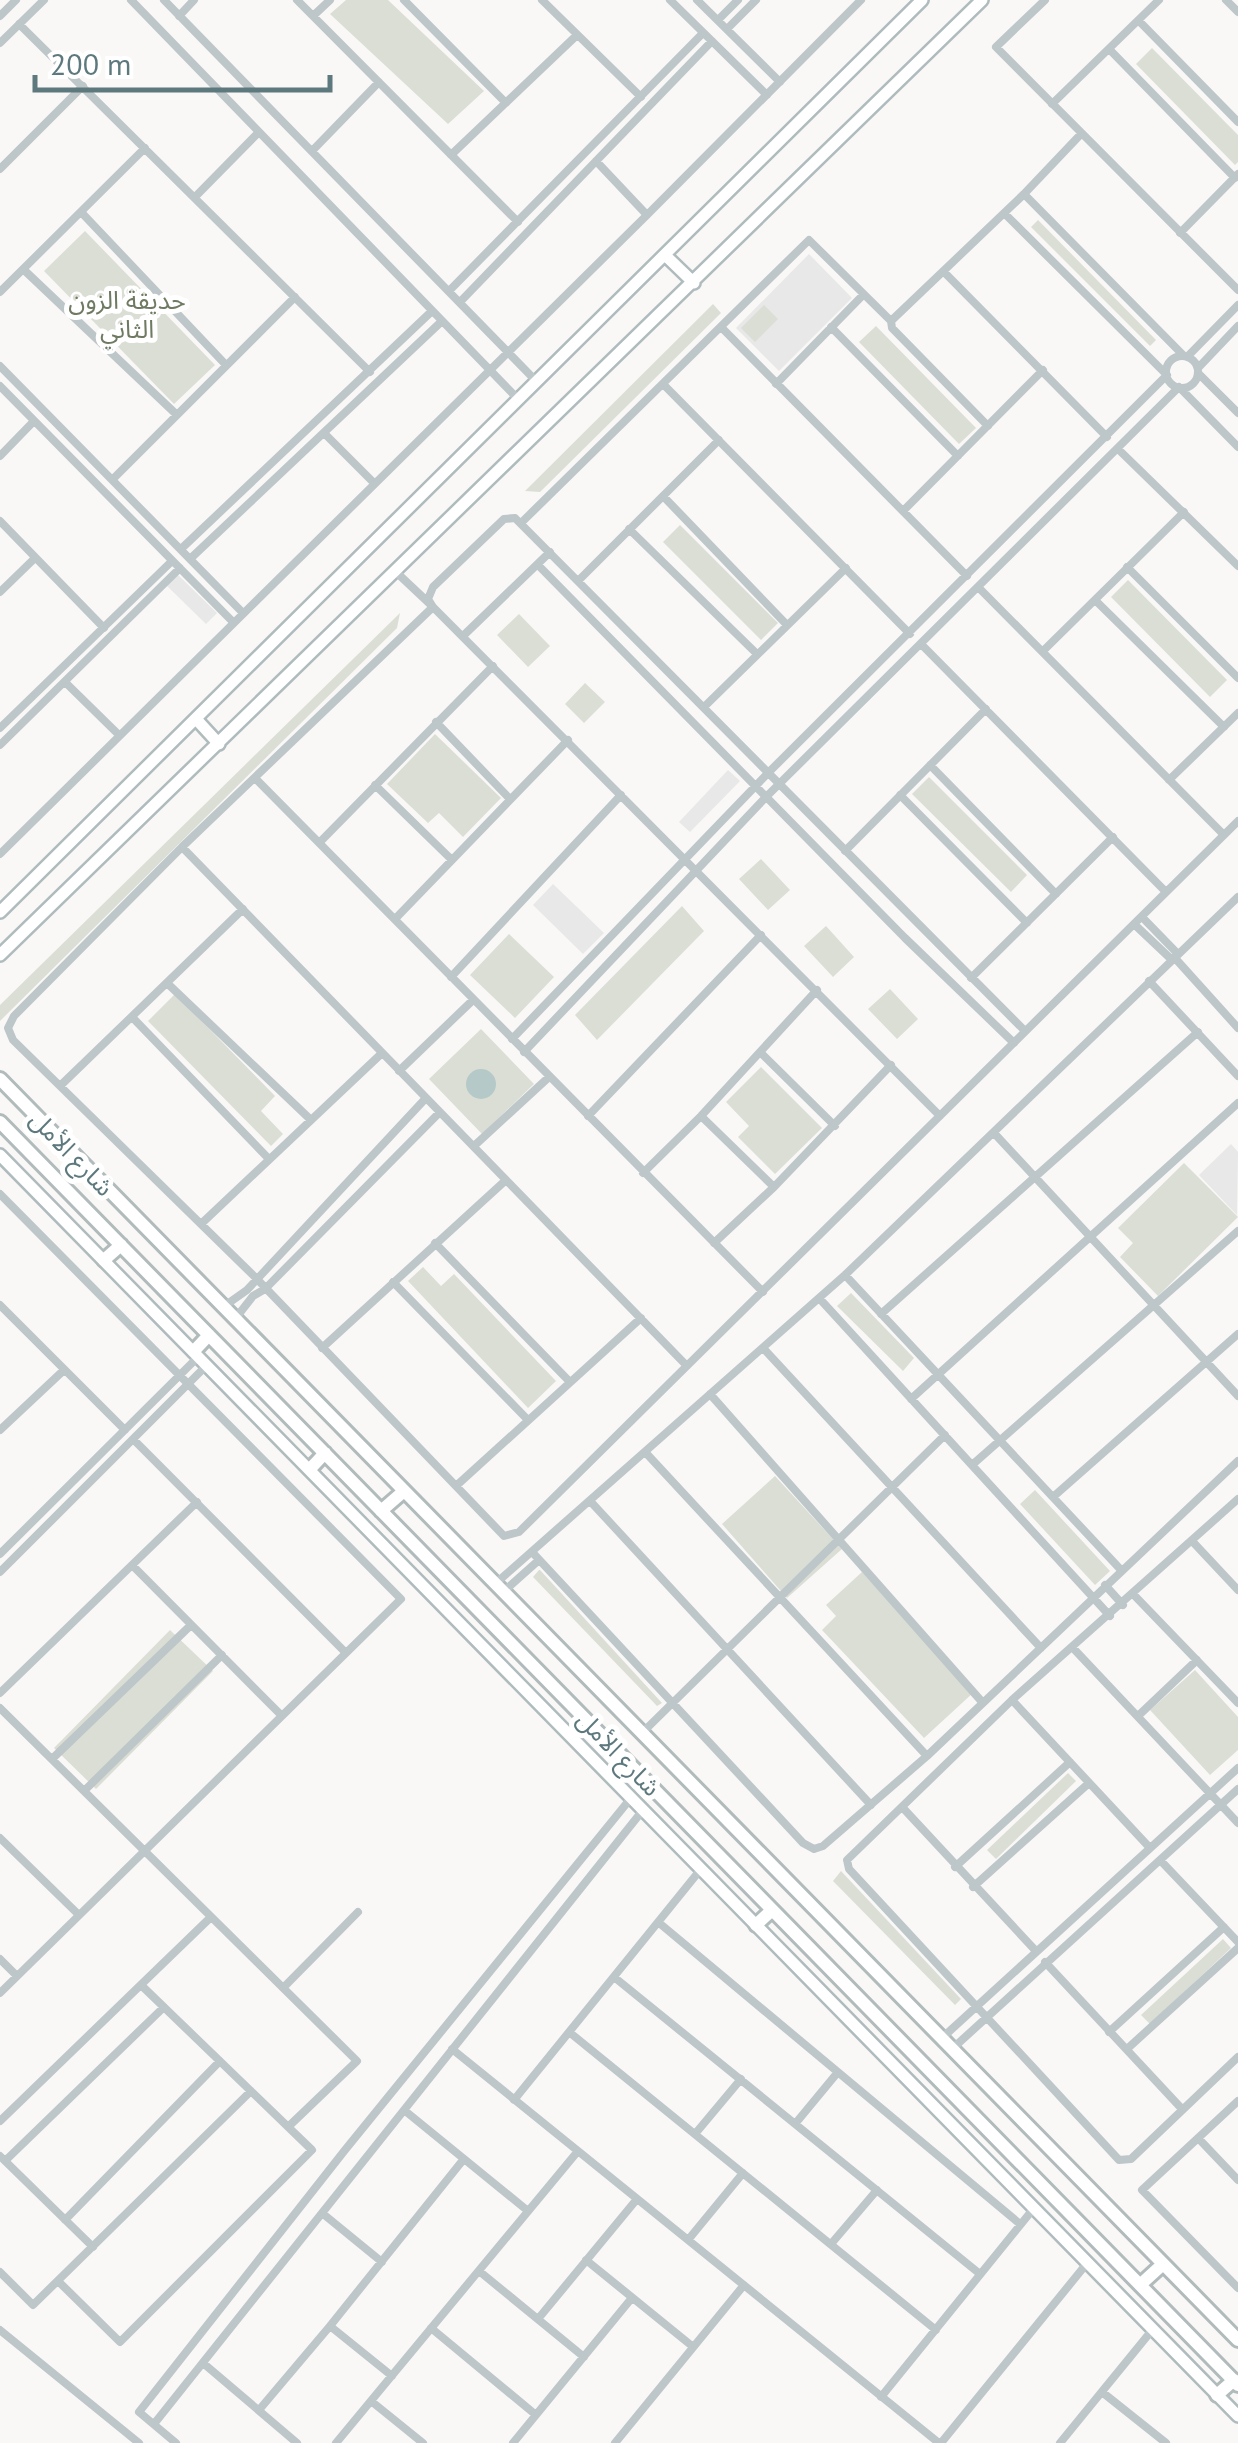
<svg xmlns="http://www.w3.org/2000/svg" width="1238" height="2443" viewBox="0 0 1238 2443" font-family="'PT Sans','Noto Sans Arabic',sans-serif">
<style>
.built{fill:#e7e8e7}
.green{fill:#dbded5}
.water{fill:#b5c9c8}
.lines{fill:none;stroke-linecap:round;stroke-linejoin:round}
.secondary-casing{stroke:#afbbbd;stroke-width:16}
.primary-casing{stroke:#b1bbbc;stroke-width:18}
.street{stroke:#bdc6c8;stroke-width:8}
.secondary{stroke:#fff;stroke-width:11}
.primary{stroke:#fff;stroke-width:12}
.labels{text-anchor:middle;stroke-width:10;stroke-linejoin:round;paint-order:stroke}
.park-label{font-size:25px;fill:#6e7a61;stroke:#fff}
.street-label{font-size:25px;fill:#5e797e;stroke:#fff}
</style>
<rect width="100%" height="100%" fill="#f9f8f6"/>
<path class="built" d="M809 254 852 298 779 371 736 328Z
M176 573 217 613 206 624 165 584Z
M728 770 740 781 690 832 679 822Z
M553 884 604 933 583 954 533 905Z
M1231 1144 1238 1152 1237 1215 1199 1175Z"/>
<path class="green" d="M346 0H388L484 91 448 124 330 14Z
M1152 48 1238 135V162L1235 165 1136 64Z
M1038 220 1156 340 1150 346 1031 227Z
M85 231 215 365 174 404 44 271Z
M713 304 721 313 540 492 525 491Z
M764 305 778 319 755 342 741 328Z
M876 326 976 428 959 444 859 342Z
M680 525 778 623 761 640 663 542Z
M1128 580 1227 680 1210 697 1111 597Z
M400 613 397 628 0 1021V1005Z
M519 614 550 646 528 667 497 635Z
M585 683 605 702 584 723 565 704Z
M435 734 501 798 463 837 439 813 428 823 387 784Z
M929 777 1027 875 1011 892 912 794Z
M761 859 790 890 768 910 739 879Z
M682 906 704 931 597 1040 575 1015Z
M826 926 854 957 833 977 804 946Z
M509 934 554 977 515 1018 470 975Z
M890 989 918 1019 897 1039 868 1009Z
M175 994 275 1096 261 1111 283 1134 271 1146 148 1021Z
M481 1029 534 1084 482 1134 429 1079Z
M761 1067 822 1128 775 1174 738 1137 749 1126 726 1102Z
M1184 1163 1238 1217 1158 1296 1120 1257 1133 1243 1118 1228Z
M423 1267 441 1286 454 1274 556 1381 528 1408 408 1281Z
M851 1293 914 1358 903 1371 837 1306Z
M775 1476 842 1549 787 1598 722 1524Z
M1035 1490 1110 1571 1095 1585 1020 1504Z
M539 1570H540L662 1703 657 1706 533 1577Z
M862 1572 974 1692 924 1738 822 1630 836 1616 826 1605Z
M170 1630 213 1671 96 1789 54 1748Z
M1195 1670 1238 1717V1750L1210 1775 1150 1710Z
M1068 1773 1076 1781 996 1859 987 1850Z
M841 1871 961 1999 955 2005 833 1881Z
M1223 1939 1231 1948 1150 2024 1141 2015Z"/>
<path class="water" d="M466 1084a15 15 0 1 1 30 0a15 15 0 1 1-30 0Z"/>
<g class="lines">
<g class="secondary-casing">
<path id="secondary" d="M665 255 694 283
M197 720 219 744
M0 912 922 0
M0 955 982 0
M0 1155 1238 2416"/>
</g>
<g class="primary-casing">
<path id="primary" d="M0 1079 1238 2340
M0 1122 1238 2385
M104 1260 121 1245
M194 1351 209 1335
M310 1469 325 1453
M381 1511 404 1491
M756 1925 772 1910
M1140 2285 1163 2264
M1217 2395 1234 2380"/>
</g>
<path class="street" d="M131 0 519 400
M164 0 537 382
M297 0 518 222
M404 0 506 103
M542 0 641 97
M670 0 767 95
M697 0 780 82
M1045 0 996 47 1238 290
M1226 0 1238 12
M0 16 16 0
M179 16 194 0
M313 16 330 0
M718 20 738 0
M1139 21 1238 122
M19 24 370 372
M727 29 756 0
M0 43 44 0
M1110 50 1235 178
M1052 104 1159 0
M312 151 379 82
M451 155 577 35
M596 161 647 215
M0 169 83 86
M1024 194 1184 356
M195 197 259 132
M81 212 226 365
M1180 233 1238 174
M23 269 177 415
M944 272 1107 437
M449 291 703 33
M0 292 145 148
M460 302 712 41
M891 321 1024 194 1081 134
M721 327 967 576
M831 327 958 456
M1166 372a16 16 0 1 1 32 0a16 16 0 1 1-32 0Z
M1187 357 1238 305
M0 366 243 613
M1198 368 1238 326
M1198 373 1238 413
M776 384 863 295
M664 385 910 634
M0 386 233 622
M324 433 374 483
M1118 449 1238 566
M0 456 34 421
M112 480 295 297
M663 496 787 625
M903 511 1043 370
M0 521 104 628
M521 523 809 240 891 321 892 328 988 426
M629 529 757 654
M181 549 432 311
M190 559 442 321
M538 565 905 938 1014 1043
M1127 567 1238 678
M396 572 430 604
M578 581 719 440
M979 588 1224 835
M0 592 35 558
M1095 600 1224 727
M433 607 182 847 14 1016 8 1028 13 1040 256 1278 504 1536 519 1532 1238 821
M464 635 550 552
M921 644 1166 892
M1043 651 1184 512
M66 683 119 735
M704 707 846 568
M436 722 509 798
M0 728 172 561
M0 745 180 568
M930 765 1056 894
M256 779 763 1292
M1169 780 1238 713
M375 785 452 860
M900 795 1027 923
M320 842 493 666
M182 847 687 1366
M845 851 986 709
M0 854 647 215 861 0
M1142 917 1177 953
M396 918 568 740
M1134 924 1171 959
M1174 957 1238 1028
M451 977 621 795
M971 978 1113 837
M1149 981 1238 1076
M167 983 311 1120
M132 1017 268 1158
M512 1039 768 773 1167 375 1004 213
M524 1052 767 796 1179 387 1238 447
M760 1052 835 1126
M399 1071 473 1000
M60 1086 243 909
M588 1116 761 935
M701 1116 774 1187
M940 1116 433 607 428 599 433 587 504 519 515 518 1025 1031
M994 1133 1238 1396
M474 1146 549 1077
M643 1173 701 1116 817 990
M0 1194 401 1599 0 1993
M201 1224 381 1054
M435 1243 569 1381
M714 1243 774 1187 891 1065
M845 1275 1122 1571
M393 1282 527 1419
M819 1298 1110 1616
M0 1305 125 1430
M223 1307 247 1290 426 1098
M881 1314 1198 1032
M235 1319 253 1296 265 1289 439 1113
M322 1348 506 1180
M763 1348 1041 1648
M710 1394 983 1703
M911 1399 1238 1103
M0 1430 64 1370
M133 1439 346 1653
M646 1453 927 1756
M972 1465 1238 1231
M456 1486 641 1318
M1053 1497 1238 1334
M1238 1499 1012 1700 847 1860 849 1869 1119 2160 1131 2159 1238 2057
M591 1502 871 1805
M1192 1541 1238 1590
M532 1552 803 1843 814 1849 823 1846 927 1756 1238 1461
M0 1554 199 1356
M132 1565 282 1716
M0 1572 207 1365
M495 1584 845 1275 1238 897
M1105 1585 1123 1605
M503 1592 539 1560
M1133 1594 1238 1703
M1073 1648 1238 1823
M0 1693 197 1502
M1012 1700 1150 1848
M0 1708 357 2061 288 2127
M1138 1716 1197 1660
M642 1733 945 1435
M52 1759 191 1625
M84 1791 222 1655
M903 1808 1035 1950
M0 1838 79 1915
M1160 1860 1238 1942
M955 1867 1070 1762
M973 1887 1089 1783
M658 1922 1020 2224
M0 1959 17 1976
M1045 1962 1182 2109
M614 1977 980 2274
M283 1988 358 1912
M569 2032 936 2330
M1109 2032 1224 1927
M942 2038 1238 1768
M452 2049 939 2443
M952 2049 1238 1789
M1127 2049 1238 1948
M514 2100 701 1869
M1238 2101 1142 2190 1238 2288
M404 2110 528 2211
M0 2121 211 1917
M795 2124 838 2072
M695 2134 741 2079
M1198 2138 1238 2180
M0 2156 93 2247
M5 2161 164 2007
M322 2213 382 2262
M65 2220 220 2061
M688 2240 743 2173
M831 2244 877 2190
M586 2260 692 2346
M479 2271 584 2357
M0 2272 33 2305 251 2091
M58 2281 120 2342 312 2150 141 1985
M538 2319 637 2199
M330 2326 392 2376
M431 2328 536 2415
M0 2330 139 2443
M203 2363 297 2443
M1102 2392 1166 2443
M881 2397 1034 2208
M371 2401 423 2443
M259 2410 330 2326 463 2160
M154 2424 643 1810
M176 2443 139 2412 345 2150 631 1798
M336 2443 578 2151
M513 2443 631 2299
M615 2443 744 2285
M941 2443 1088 2262
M1060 2443 1153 2329"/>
<use href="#secondary" class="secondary"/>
<use href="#primary" class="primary"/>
</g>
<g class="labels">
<g class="park-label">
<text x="127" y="309">حديقة الزون<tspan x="127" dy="29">الثاني</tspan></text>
</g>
<g class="street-label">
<text transform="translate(72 1153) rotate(46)" y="9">شارع الأمل</text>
<text transform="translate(619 1753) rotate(46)" y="9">شارع الأمل</text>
</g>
</g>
<path d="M35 75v15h295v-15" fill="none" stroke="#5e797e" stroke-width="5"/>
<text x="50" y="75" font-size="30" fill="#5e797e" stroke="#ffffff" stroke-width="8" paint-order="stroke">200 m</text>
</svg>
